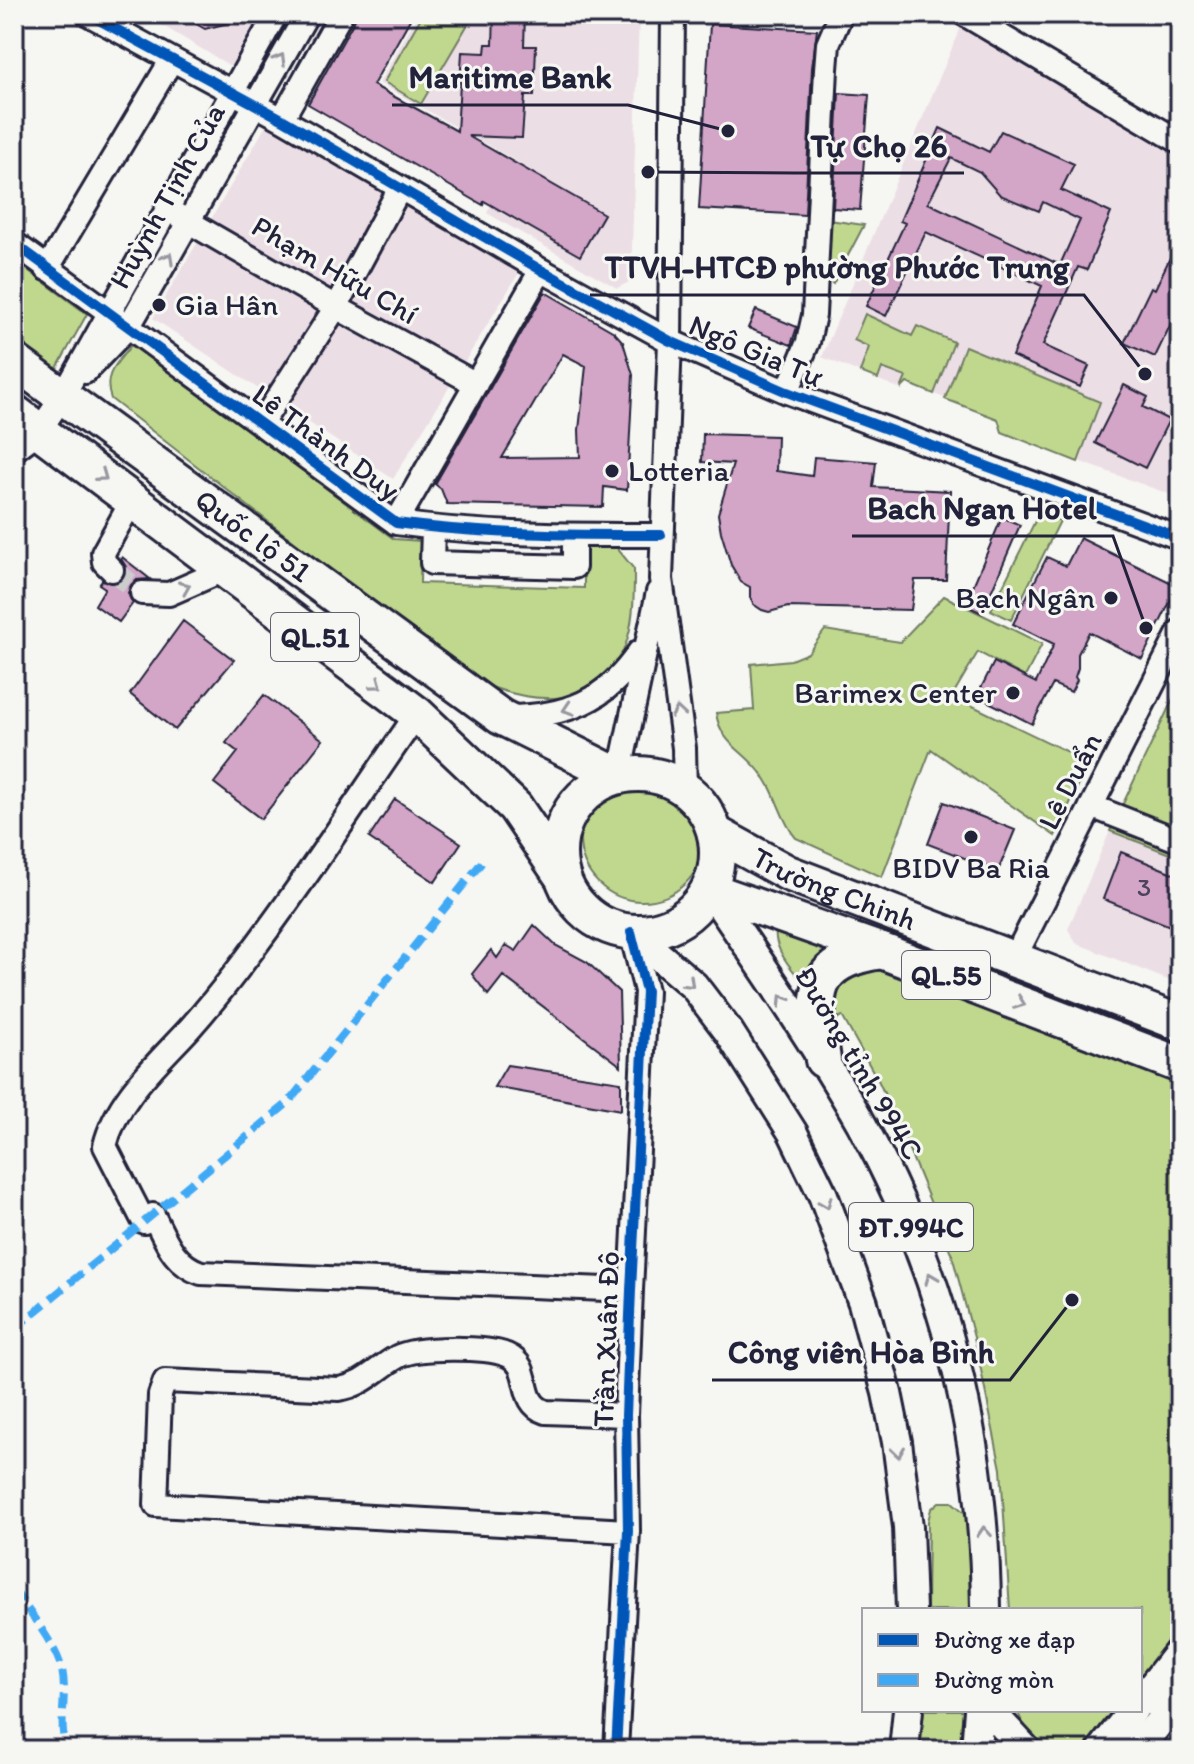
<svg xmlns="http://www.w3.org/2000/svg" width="1194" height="1764" viewBox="0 0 1194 1764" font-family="Itim,sans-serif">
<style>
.built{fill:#ecdee5}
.green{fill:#bfd88e;stroke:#707d64;stroke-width:2}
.building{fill:#d3a5c7;stroke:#22223b;stroke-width:2;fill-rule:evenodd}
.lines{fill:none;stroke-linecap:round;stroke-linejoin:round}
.minor-tunnel{stroke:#cccccd;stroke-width:22;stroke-dasharray:22 11;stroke-linecap:butt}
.minor-casing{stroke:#22223b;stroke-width:28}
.major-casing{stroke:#22223b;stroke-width:34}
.highway-casing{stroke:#22223b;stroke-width:40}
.minor{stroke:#f6f6f2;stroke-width:22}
.major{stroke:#f6f6f2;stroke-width:28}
.highway{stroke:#f6f6f2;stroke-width:34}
.quiet{stroke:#3fa9f5;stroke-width:8;stroke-dasharray:16 8;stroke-linecap:butt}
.cycleway-casing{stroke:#f6f6f2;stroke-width:15}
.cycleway{stroke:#0057b8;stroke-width:10}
.oneway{stroke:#9797a0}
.poi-dot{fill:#22223b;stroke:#f6f6f2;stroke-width:3}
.labels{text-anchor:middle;stroke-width:6;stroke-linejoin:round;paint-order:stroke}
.number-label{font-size:26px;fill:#4e435e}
.shield{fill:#f6f6f2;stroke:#626272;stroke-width:2}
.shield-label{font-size:28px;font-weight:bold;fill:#22223b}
.street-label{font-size:30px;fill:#22223b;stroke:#f6f6f2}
.poi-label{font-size:30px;fill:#22223b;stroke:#f6f6f2;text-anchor:start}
.leader{fill:none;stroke:#22223b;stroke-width:3}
.callout-dot{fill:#22223b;stroke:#f6f6f2;stroke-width:3}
.callout-label{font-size:32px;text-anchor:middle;font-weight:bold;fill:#22223b;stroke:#f6f6f2;stroke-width:6;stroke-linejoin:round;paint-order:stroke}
</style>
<rect width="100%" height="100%" fill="#f6f6f2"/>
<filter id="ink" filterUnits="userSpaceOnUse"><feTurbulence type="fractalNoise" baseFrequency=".0125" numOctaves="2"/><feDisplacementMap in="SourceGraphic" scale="16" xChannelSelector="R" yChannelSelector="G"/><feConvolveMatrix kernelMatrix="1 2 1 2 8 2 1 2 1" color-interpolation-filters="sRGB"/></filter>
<g filter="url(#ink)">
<path class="built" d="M143 14H263L232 67Z
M418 14H639L631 281 617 288 487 213 514 160 379 83Z
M963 22 1180 156V498L1002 433 997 419 907 383 901 389 822 357Z
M267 124 520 271 393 479 153 318Z
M1110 831 1180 858V985L1076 943 1068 929Z"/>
<path class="green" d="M423 14H451L468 24 421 104 384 82Z
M829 220 864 225 833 284 828 280Z
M14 260 87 314 56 370 14 338Z
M865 314 912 336 917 326 954 342 934 394 907 383 901 389 906 377 882 368 878 379 860 372 869 347 854 340Z
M132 344 394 539 421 541 420 583 584 588V544L617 548 634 569C634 591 634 616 628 637 605 717 525 705 466 676L111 399C102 374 117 364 132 344Z
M965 346 1100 402 1078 462 1002 432 998 419 945 399Z
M1040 511 1060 521 1011 620 991 610Z
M944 596 1042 644 1025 677 978 652 952 696 1089 762 1055 836 931 749 882 877 796 838C779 818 777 791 760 772 742 749 721 744 716 713L754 710 751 664 791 660 808 653 825 630 900 642Z
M1180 684V858L1110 831Z
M580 839a62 62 0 1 1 124 0a62 62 0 1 1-124 0Z
M777 927 841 939 805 983C792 971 770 945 777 927Z
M865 956 1180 1079V1634L1140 1687V1610H1010L1001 1469 976 1345 952 1255 903 1135 879 1082 842 1016 833 1021 828 980Z
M939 1502H952L965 1513 969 1534 970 1610H927L928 1521 931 1509Z
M921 1710H963L959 1750H917Z
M1017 1710H1122C1112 1722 1101 1740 1087 1748 1081 1751 1075 1750 1069 1750 1044 1750 1025 1733 1017 1710Z"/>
<path class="building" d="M179 14H244V19L205 29Z
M358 14H413L373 85 457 131 462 52 485 53 486 44H493L494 14H525L524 46H536L534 96H525L522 138 468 136 604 214 580 256 484 201 483 205 308 104Z
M710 24 817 30 812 68 805 215 699 209Z
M839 93 869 95 860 210 833 208Z
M940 128 989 152 1001 131 1074 164 1061 190 1111 213 1087 270 1078 267 1043 345 1089 366 1080 387 1012 356 1042 286 926 232 886 316 866 306 905 223 900 221ZM951 158 980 172 1000 195 1039 211 1043 202 1080 220 1060 265 928 203Z
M1180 237V305L1155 357 1124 343 1151 287 1155 289Z
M545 292 614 332 623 342 633 375 627 490 604 487 603 507 447 504 441 489 435 484ZM563 354 586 366 579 430 580 457 502 458Z
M756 310 797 327 791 345 748 328Z
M1124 385 1148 397 1143 407 1169 420 1145 468 1095 443Z
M703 434 777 436 776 471 812 476 814 457 876 462 873 487 950 491 946 580H915L911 610 788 607 769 612 762 610 753 604 750 597V587L741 582 731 565 721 532 718 514 733 464 702 462Z
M1002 517 1020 525 982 613 965 605Z
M1080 538 1178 586 1142 659 1089 632 1078 654V668L1075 677 1077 680 1071 692 1053 684 1032 724 977 696 994 662 1036 683 1054 644 1013 624 1047 557 1066 566Z
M122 557 150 579 136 580 131 585 128 593 133 603 119 622 95 605 105 588 99 584 102 580 115 584 122 579 126 567 121 559Z
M183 621 234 660 175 730 130 694Z
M264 695 323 740 261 819 214 783 238 752 226 743Z
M395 799 461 843 435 882 369 838Z
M944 802 1015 830 998 871 928 844Z
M1121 852 1180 876V930L1103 899Z
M534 925 555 945 587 962 619 992 621 1066 503 976 488 995 472 974 491 950 497 958 506 945 516 951Z
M507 1065 621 1082V1110L494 1087Z"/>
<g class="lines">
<path class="minor-tunnel" d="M112 570 142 593"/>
<g class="minor-casing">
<path id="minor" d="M88 14 282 119 541 270 670 341 787 392 1180 538
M673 14 670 341 661 579 684 748 685 790
M964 14 1180 142
M282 119 341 14
M177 215 336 307 476 384
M14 243 396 523C484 535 573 535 661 535
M47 269 171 61
M85 372 129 326 307 14
M787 392 808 342 814 315 826 69 828 44 841 14
M261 424 336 307 400 188
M14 450 39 431 63 396 276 14
M396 523 541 270
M433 528 432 563 574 567V535
M112 570 104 562 103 553 133 499
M142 593 169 594 226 569
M508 717C566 716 606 702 639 652
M619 776 658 592
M1091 806 1180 841
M1014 959 1180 631
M153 1215C165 1238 173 1264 201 1273L631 1290
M144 1222 105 1146C116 1099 158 1063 189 1029 207 1009 223 989 239 968 302 886 358 799 417 714
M626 1415 546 1412C516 1402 535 1367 507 1355 486 1347 417 1346 397 1357 376 1369 364 1385 339 1389L165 1381 160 1395 156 1505 628 1531
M616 1750 628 1531 626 1415 631 1290 646 991 631 932"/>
</g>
<g class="major-casing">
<path id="major" d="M710 890C762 966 815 1043 861 1123 944 1273 985 1439 986 1610
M631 932 694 986 729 1032 793 1133 823 1195 863 1303 887 1393 897 1442 908 1527 911 1610
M1140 1702 1180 1651
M989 1710 1026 1750
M904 1750 908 1710
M976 1750 979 1710
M1102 1750 1133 1710
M1137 1750 1180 1696"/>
</g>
<g class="highway-casing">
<g id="highway">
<path id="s1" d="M14 361 501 717 619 776"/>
<path d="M14 412 417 714 515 807 561 875"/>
<circle cx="638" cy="853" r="79"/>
<path id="s2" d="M715 833 788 873 1180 1023"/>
<path d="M710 890 882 951 1180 1065"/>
<path d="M823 1060C814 998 806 962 882 951"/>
</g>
</g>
<use href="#minor" class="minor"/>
<use href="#major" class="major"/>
<use href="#highway" class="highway"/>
<path class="quiet" d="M14 1329 288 1103 486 857
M14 1589C28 1612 56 1644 62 1670 68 1696 57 1725 67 1750"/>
<g class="cycleway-casing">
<path id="cycleway" d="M88 14 282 119 541 270 670 341 787 392 1180 538
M14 243 396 523C484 535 573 535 661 535
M616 1750 628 1531 626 1415 631 1290 646 991 631 932"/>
</g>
<use href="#cycleway" class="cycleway"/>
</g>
<defs><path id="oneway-chevron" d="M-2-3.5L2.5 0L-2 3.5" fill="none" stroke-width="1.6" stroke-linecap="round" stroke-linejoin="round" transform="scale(2)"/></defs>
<g class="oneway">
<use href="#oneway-chevron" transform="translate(280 59) rotate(-60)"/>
<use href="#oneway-chevron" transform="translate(168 258) rotate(-60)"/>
<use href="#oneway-chevron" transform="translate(102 476) rotate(36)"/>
<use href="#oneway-chevron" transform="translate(185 587) rotate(-23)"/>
<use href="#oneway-chevron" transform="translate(377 684) rotate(37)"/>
<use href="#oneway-chevron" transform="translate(568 709) rotate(162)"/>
<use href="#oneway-chevron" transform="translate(678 712) rotate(-99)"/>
<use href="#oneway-chevron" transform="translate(689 983) rotate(44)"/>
<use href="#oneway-chevron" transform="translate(783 1000) rotate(-123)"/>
<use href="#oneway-chevron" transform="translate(1020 1003) rotate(21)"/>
<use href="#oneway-chevron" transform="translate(826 1203) rotate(68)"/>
<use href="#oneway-chevron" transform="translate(931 1278) rotate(-111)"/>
<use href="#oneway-chevron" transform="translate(898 1452) rotate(82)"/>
<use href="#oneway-chevron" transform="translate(984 1532) rotate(-94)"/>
</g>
</g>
<g class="poi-dot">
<circle cx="159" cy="305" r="8"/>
<circle cx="612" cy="471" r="8"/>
<circle cx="1111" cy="598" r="8"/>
<circle cx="1013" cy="693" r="8"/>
<circle cx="971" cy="837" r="8"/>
</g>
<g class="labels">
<g class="number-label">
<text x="1144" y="896">3</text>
</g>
<g class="shield">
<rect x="271" y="613" width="88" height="48" rx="6"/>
<rect x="902" y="951" width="88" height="48" rx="6"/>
<rect x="849" y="1203" width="124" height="48" rx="6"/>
</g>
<g class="shield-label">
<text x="315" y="647">QL.51</text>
<text x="946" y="985">QL.55</text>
<text x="911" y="1237">ĐT.994C</text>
</g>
<g class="street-label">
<text transform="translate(167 196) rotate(-61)" y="10">Huỳnh Tịnh Của</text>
<text transform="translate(335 270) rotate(30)" y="10">Phạm Hữu Chí</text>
<text transform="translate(756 351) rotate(23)" y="10">Ngô Gia Tự</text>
<text transform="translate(326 442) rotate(36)" y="10">Lê Thành Duy</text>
<text dy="10" stroke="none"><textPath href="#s1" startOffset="296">Quốc lộ 51</textPath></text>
<text transform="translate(1070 781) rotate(-63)" y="10">Lê Duẩn</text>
<text dy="10" stroke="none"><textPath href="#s2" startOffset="132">Trường Chinh</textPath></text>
<text transform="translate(859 1063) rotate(59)" y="10">Đường tỉnh 994C</text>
<text transform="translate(606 1339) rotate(-88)" y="10">Trần Xuân Độ</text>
</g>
<g class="poi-label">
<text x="175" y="315">Gia Hân</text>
<text x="628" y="481">Lotteria</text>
<text x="1095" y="608" text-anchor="end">Bạch Ngân</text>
<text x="997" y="703" text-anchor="end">Barimex Center</text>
<text x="971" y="878" text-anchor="middle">BIDV Ba Ria</text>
</g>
</g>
<path class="leader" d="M728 131L628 105H392M648 172L795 173H964M1145 374L1084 295H590M1146 628L1113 536H852M1072 1300L1010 1380H712"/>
<g class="callout-dot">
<circle cx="728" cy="131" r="8"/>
<circle cx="648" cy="172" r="8"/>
<circle cx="1145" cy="374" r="8"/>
<circle cx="1146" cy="628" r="8"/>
<circle cx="1072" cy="1300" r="8"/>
</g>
<g class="callout-label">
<text x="510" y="88">Maritime Bank</text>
<text x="879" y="157">Tự Chọ 26</text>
<text x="837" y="278">TTVH-HTCĐ phường Phước Trung</text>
<text x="982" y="519">Bach Ngan Hotel</text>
<text x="861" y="1363">Công viên Hòa Bình</text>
</g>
<rect width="1194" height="1764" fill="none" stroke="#f6f6f2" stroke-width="48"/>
<rect x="24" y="24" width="1146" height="1716" fill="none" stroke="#22223b" stroke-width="3" filter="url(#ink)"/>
<rect x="862" y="1608" width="280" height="104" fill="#f6f6f2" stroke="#a1a1a9" stroke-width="2"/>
<rect x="878" y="1634" width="40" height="12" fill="#0057b8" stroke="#a1a1a9" stroke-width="2"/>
<text x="934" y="1648" font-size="24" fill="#22223b">Đường xe đạp</text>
<rect x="878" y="1674" width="40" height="12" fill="#3fa9f5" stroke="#a1a1a9" stroke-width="2"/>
<text x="934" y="1688" font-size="24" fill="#22223b">Đường mòn</text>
</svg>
